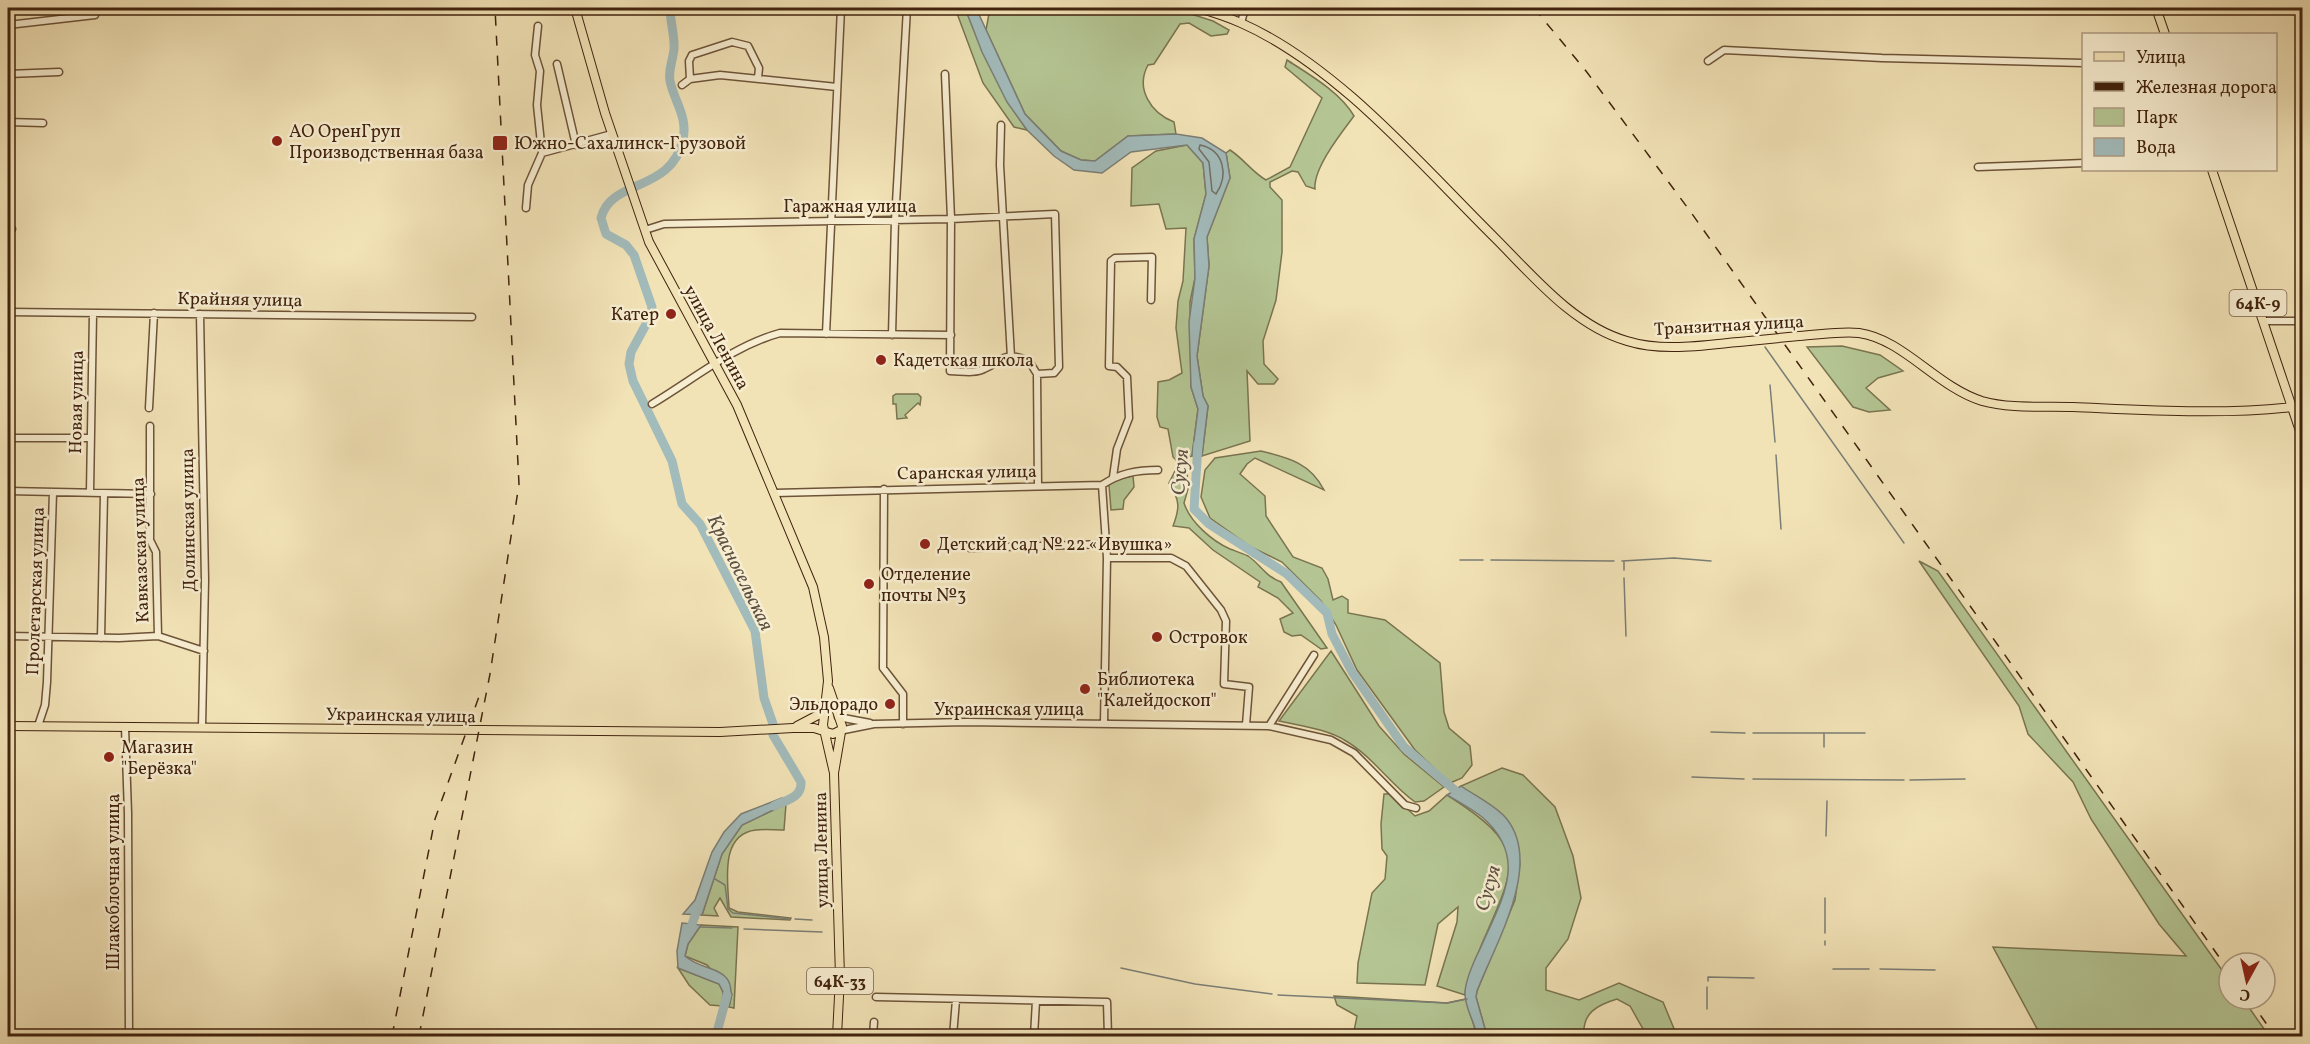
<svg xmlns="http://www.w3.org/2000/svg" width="2310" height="1044" viewBox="0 0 2310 1044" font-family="Vollkorn,serif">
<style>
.green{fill:#b4c593;stroke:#7a7450;stroke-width:1.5}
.water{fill:#a2bbbb;stroke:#7b7e76;stroke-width:1.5}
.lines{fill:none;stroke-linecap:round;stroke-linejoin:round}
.shore{stroke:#726f64;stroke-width:1.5}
.stream{stroke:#7b7e76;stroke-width:1.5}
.river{stroke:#a2bbbb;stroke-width:9}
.minor-casing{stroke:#6d5338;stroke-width:9}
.major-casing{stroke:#41230e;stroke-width:10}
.minor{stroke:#f7edd0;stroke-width:6}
.major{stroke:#f2e3b7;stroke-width:8}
.rail{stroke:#41230e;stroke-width:1.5;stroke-dasharray:10 10;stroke-linecap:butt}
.major-bridge-casing{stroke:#41230e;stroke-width:10;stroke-linecap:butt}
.major-bridge{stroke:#f2e3b7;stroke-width:8}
.poi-dot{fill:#8f2418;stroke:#f7edd0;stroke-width:2}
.labels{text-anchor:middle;stroke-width:5;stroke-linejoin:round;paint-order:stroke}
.shield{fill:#f7edd0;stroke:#786048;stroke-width:1.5}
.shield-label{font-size:16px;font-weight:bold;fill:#41230e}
.poi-label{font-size:18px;fill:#41230e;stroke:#f7edd0;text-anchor:start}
.street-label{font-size:18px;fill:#41230e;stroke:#f7edd0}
.water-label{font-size:20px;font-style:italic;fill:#5e5142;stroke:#f7edd0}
</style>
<rect width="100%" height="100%" fill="#f2e3b7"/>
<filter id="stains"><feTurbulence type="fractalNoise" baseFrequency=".00333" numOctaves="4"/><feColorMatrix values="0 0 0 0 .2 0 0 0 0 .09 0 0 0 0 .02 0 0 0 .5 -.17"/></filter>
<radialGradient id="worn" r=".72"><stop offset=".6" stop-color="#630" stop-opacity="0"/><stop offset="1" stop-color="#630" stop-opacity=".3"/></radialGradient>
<path class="green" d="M955 8H965C982 51 1000 92 1027 130L1014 127 983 83Z
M990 8H1172L1213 21 1229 30 1227 34 1211 36 1189 23 1180 24 1154 64 1148 65C1135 89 1151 113 1174 122L1176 134 1128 136 1095 161 1081 160 1061 151 1025 114 986 30Z
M1287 60C1310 75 1340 92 1354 116 1342 132 1313 168 1315 189L1306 186 1298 172 1292 171 1270 182V187L1282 200V252L1276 300 1263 341 1264 364 1278 379 1274 384H1258L1247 371 1250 441 1202 456 1208 406 1203 396 1197 356 1209 266 1207 237 1230 178 1226 153 1230 150C1244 159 1252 172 1266 180L1290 167 1322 98 1285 67Z
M1187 145 1203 163 1206 194 1194 239 1195 278 1190 302 1191 387 1198 409 1192 456 1177 461 1173 457 1168 429 1160 427 1157 417 1158 382 1169 380 1182 373 1176 328 1178 301 1183 281 1186 228 1166 229 1159 204 1131 206 1132 168 1156 151Z
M1842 346 1880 355 1903 371 1878 378 1866 388 1890 410 1869 412 1853 407 1807 347Z
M896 394H918L921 397 920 405 918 403 905 415 907 418 897 419 896 404H893V396Z
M1261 451C1289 458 1310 463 1324 490L1255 458 1247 464 1240 474 1265 496 1266 516 1293 557 1322 568 1328 579 1333 600 1342 596 1348 600V613L1385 620 1440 663 1444 712 1449 728 1470 746 1472 765 1462 778 1450 783 1415 750 1357 670 1336 625 1321 601 1282 562 1251 547 1210 518 1201 497 1205 470 1215 458Z
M1175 471H1187L1188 489 1184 503C1190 522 1212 541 1230 549 1235 551 1242 553 1248 556 1260 564 1266 577 1281 582L1327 648 1321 649 1301 635 1292 636 1284 632 1280 619 1293 613 1278 598 1258 587 1260 582 1213 550 1189 528 1173 526C1180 508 1180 500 1169 483Z
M1133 476 1134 487 1124 500 1123 509 1111 510 1109 485 1115 480Z
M1919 561 1938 571 2229 980V999H2243L2269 1036H2041L1993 947 2186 956 2159 924 2091 819 2073 782 2028 734 2019 706Z
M1331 651 1379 726 1404 754 1444 787 1424 801 1415 802C1390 784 1373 757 1346 741 1327 729 1301 726 1279 721Z
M1502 768 1523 775 1555 807 1573 856 1581 898 1568 939 1546 968V990L1579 1000 1619 983 1663 1002 1677 1036H1647L1630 1006 1617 999C1597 1005 1582 1013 1584 1036H1487L1476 997 1477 991 1515 900 1520 863 1461 786Z
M1384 794H1391L1415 816 1429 811 1447 795C1531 848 1516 865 1481 946 1475 961 1466 979 1465 995L1437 986 1457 922 1458 907 1438 924 1425 985 1357 983 1358 963 1372 893 1385 879 1387 856 1382 849 1381 824Z
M786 804 784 830C775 830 765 829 756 830 719 834 728 883 729 908L738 912 791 918 790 920 731 917 720 898 714 908 718 916 702 915 722 854 742 825Z
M701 925 738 927 734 1008 729 1007 732 994 707 965 685 956 688 944Z
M678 968 719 984 723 992 722 1006 710 1005 689 985Z
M1334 996 1447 1003 1466 999 1477 1036H1353L1357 1016 1337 1005Z"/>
<path class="water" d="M965 8H976L1025 114 1061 151 1081 160 1095 161 1128 136 1176 134 1202 138 1226 153 1230 178 1207 237 1209 266 1197 356 1203 396 1208 406 1202 456H1192L1198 409 1191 387 1189 322 1195 278 1194 239 1206 194 1203 163 1187 145 1131 152 1102 173 1074 170 1054 156 1027 130 1007 102 982 52Z
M1461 786C1474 795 1495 805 1506 818 1544 864 1495 944 1477 991L1476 997 1487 1036H1477C1475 1022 1464 1007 1465 992 1466 979 1474 961 1480 949 1500 902 1531 859 1482 817 1472 809 1459 802 1447 795Z
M782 798 786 804 742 825 722 854 702 915 683 914 695 900 712 852 724 832 741 814Z
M682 923 701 925 688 944 685 956C704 974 740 963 729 1007L722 1006 723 992 719 984 678 968 677 951Z"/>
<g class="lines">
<path class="shore" d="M1200 145C1224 150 1229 175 1216 194L1212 191 1209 162 1199 149Z"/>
<path class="stream" d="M1765 347 1904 543
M1770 385 1775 442
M1776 455 1781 529
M1460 560H1483
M1491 560 1614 561
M1622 561 1674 558 1711 561
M1624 562V570
M1624 578 1626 636
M1711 732 1745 733
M1753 733H1865
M1824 733V747
M1692 777 1744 779
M1753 779 1904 780
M1910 780 1965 779
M1826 836 1827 801
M715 879 725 885 728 909 733 913 790 919
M795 919 812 920
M700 927 732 928
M744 929 822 932
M1825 933V898
M1825 945V941
M1121 968 1195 984 1272 994
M1833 969H1869
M1880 969 1935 970
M1708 981V977L1754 978
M1278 995 1447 1003 1467 999
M1707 1009V987"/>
<path class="river" d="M670 8C670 21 675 36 674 49 673 60 668 70 670 81 674 101 688 117 683 139 672 193 611 178 601 218L606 234 626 245 634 255 652 307 650 317 631 352 629 364 633 381 672 461 682 504 700 524 755 631 764 698 773 724V735L801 782C802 798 786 800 774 806
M1198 444 1194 509 1209 524 1287 574 1327 613 1332 634 1352 672 1404 747 1464 798
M689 933 699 904
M716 1036 727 995"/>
<g class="minor-casing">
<path id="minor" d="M1241 23 1245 8
M8 25 95 15
M1708 61 1724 50 1882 58 2084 63
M557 64 576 145
M8 74 59 72
M690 79 720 75 837 87
M682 85 690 79 689 61 692 55 732 42 748 46 759 68 758 78
M8 122 43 123
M1001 125 1000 165 1011 357
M542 153 612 134
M1978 167 2084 163
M526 208 528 185 542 153 537 105 540 71 535 55 538 26
M8 229H12
M645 230 664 224 951 219 1055 214 1059 367 1054 373 1037 374 1029 361C1005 350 1002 361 984 369 975 374 960 371 950 371L951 219 945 74
M8 312 472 317
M200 314 205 580 202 727
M2264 321H2302
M826 334 841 8
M892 335 895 221 907 8
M1037 374 1038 486
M652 404C694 379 733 346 780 333L951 335
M149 408 154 313
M150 426V540L156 552 158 636
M8 438H91
M1113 477 1117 449 1129 418 1127 377 1117 367 1109 366 1111 261 1115 258 1152 257 1151 300
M1102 485 1107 558 1104 723
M884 489 883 668 903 694V724
M8 491 151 494
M90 492 93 313
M775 493 1102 485C1120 473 1137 470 1158 470
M970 548 1107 544
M1107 558H1171L1186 566 1221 610 1226 621 1224 684 1249 687 1246 725
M8 636 119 638 158 636 204 651
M101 638 104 494
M838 717 870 723
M38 726 45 705 47 682 53 492
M1269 726 1314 655
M125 727 128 813 129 1036
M839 731 874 724 967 722 1269 726 1331 740 1354 753 1405 805 1416 808
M876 997 1107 1002 1108 1036
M873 1036 874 1022
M953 1036 956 1000
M1034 1036 1036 1001"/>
</g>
<g class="major-casing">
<path id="major" d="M575 8 605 113 649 242 737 405 813 587 824 637 828 681 823 725 834 773
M1198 8C1212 12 1227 17 1241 23 1337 65 1422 166 1496 239 1533 276 1574 326 1627 341 1665 353 1710 344 1749 341
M2156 8 2165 34
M2212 170 2302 437
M1799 336C1819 335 1839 331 1859 333 1903 339 1937 387 1982 401 2010 409 2044 406 2073 407 2145 410 2220 415 2292 407
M829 688 842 726 834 773 840 977 837 1036
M8 726 720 732 793 728H814L833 734 839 731
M797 726 818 715 823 704"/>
</g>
<use href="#minor" class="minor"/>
<use href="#major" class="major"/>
<path class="rail" d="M1534 8 1586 71 1690 211 2229 971
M2249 999 2275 1036
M392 1036 435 819 481 691
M419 1036 490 674 519 484 495 8"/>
<g class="major-bridge-casing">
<path id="major-bridge" d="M1749 341 1799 336"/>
</g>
<use href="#major-bridge" class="major-bridge"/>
</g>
<g class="poi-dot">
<circle cx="277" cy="141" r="6"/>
<rect x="492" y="135" width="16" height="16" rx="3"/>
<circle cx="671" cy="314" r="6"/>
<circle cx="881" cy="360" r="6"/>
<circle cx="925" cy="544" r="6"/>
<circle cx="869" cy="584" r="6"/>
<circle cx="1157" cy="637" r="6"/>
<circle cx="1085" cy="689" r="6"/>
<circle cx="890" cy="704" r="6"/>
<circle cx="109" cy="757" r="6"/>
</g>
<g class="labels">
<g class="shield">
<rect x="2229.5" y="290" width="57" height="26" rx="4.5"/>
<rect x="807" y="968" width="66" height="26" rx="4.5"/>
</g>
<g class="shield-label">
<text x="2258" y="309">64К-9</text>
<text x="840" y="987">64К-33</text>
</g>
<g class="poi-label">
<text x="289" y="137">АО ОренГруп<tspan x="289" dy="21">Производственная база</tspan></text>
<text x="514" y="149">Южно-Сахалинск-Грузовой</text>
<text x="659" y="320" text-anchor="end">Катер</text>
<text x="893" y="366">Кадетская школа</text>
<text x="937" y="550">Детский сад № 22 «Ивушка»</text>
<text x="881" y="580">Отделение<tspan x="881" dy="21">почты №3</tspan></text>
<text x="1169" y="643">Островок</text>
<text x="1097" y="685">Библиотека<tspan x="1097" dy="21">"Калейдоскоп"</tspan></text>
<text x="878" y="710" text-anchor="end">Эльдорадо</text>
<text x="121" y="753">Магазин<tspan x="121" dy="21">"Берёзка"</tspan></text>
</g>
<g class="street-label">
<text x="850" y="212">Гаражная улица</text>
<text transform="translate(240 299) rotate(1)" y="6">Крайняя улица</text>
<text transform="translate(1729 325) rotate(-3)" y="6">Транзитная улица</text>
<text transform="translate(717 337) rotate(61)" y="6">улица Ленина</text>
<text transform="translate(76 402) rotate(-89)" y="6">Новая улица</text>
<text transform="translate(967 472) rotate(-1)" y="6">Саранская улица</text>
<text transform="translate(188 520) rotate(-91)" y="6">Долинская улица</text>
<text transform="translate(140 550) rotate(-92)" y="6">Кавказская улица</text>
<text transform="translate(35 591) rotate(-88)" y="6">Пролетарская улица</text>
<text x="1009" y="715">Украинская улица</text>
<text transform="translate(401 715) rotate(1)" y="6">Украинская улица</text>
<text transform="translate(821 850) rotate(-91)" y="6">улица Ленина</text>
<text transform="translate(113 882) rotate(-90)" y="6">Шлакоблочная улица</text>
</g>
<g class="water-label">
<text transform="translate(1179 472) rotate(-85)" y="7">Сусуя</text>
<text transform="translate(741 572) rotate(64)" y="7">Красносельская</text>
<text transform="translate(1487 888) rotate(-74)" y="7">Сусуя</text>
</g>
</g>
<rect width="2310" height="1044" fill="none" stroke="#f2e3b7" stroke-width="30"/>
<rect x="9" y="9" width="2292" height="1026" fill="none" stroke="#41230e" stroke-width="3"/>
<rect x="15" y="15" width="2280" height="1014" fill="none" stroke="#41230e" stroke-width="1.5"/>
<rect x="2082" y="33" width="195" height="138" fill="#f7edd0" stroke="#ae9c82" stroke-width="1.5"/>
<rect x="2094" y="52" width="30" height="9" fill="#f2e3b7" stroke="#ae9c82" stroke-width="1.5"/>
<text x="2136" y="63" font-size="18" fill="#41230e">Улица</text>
<rect x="2094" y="82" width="30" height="9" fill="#41230e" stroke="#ae9c82" stroke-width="1.5"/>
<text x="2136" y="93" font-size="18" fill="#41230e">Железная дорога</text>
<rect x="2094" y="108" width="30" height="18" fill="#b4c593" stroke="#ae9c82" stroke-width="1.5"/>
<text x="2136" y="123" font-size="18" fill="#41230e">Парк</text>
<rect x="2094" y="138" width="30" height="18" fill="#a2bbbb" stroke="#ae9c82" stroke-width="1.5"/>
<text x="2136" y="153" font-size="18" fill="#41230e">Вода</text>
<g transform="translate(2247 981) rotate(188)"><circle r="28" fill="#f7edd0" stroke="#ae9c82" stroke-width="1.5"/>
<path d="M0-4.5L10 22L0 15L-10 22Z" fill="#8f2418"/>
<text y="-9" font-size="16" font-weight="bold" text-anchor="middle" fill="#41230e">С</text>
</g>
<rect width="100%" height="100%" filter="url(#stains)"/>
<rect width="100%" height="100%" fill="url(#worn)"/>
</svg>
